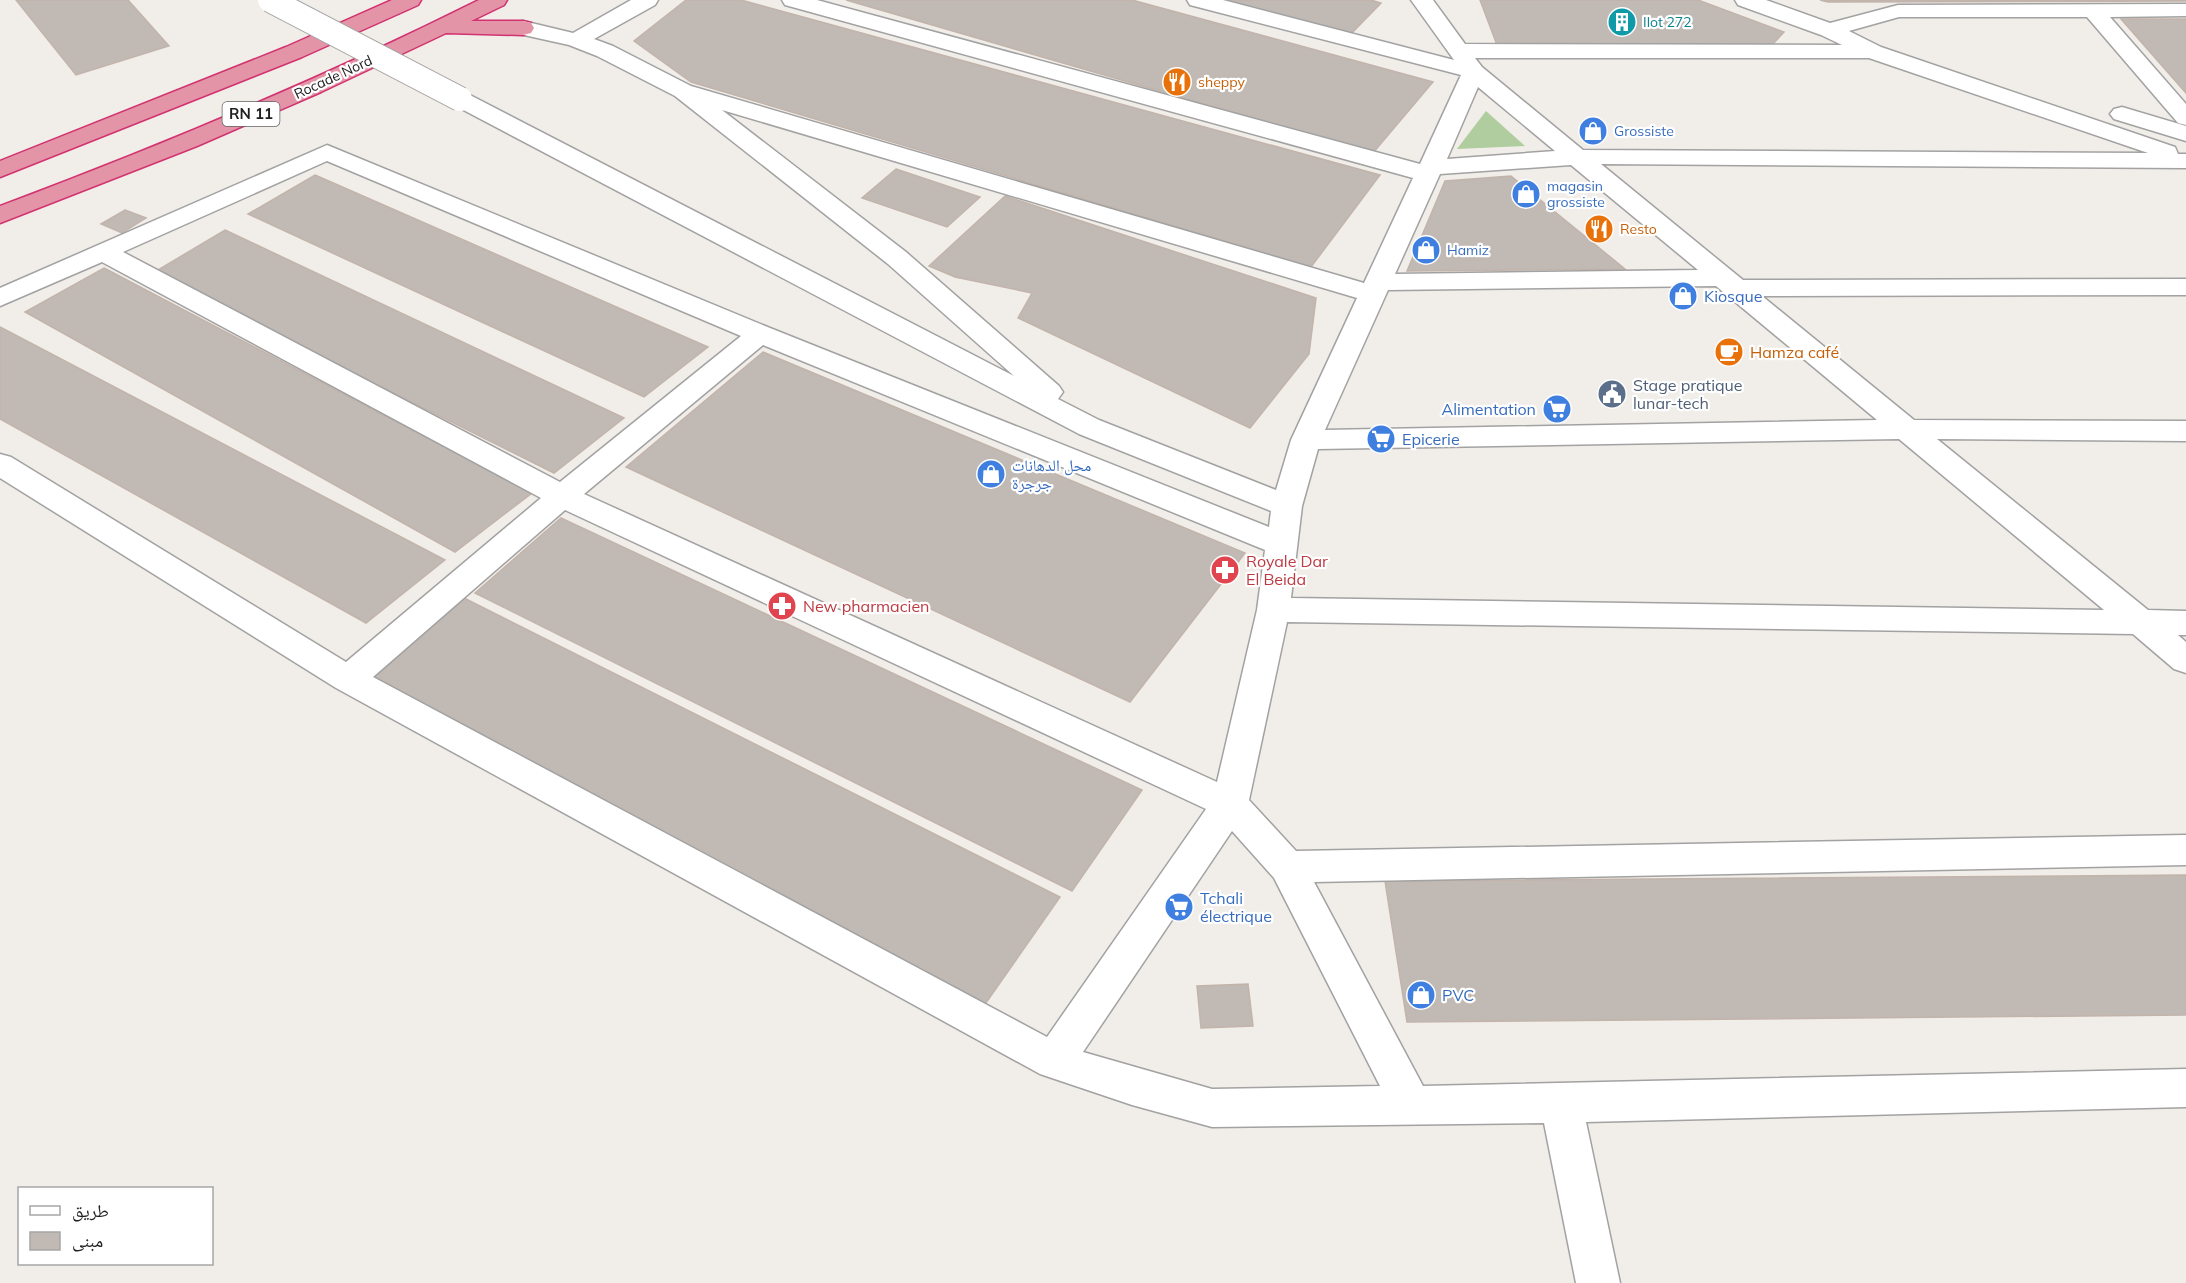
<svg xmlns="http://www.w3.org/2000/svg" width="2186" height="1283" viewBox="0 0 2186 1283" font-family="Mulish,'Noto Naskh Arabic',sans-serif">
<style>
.forest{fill:#afcd9f}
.building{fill:#c1b9b4;stroke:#c2b4ab;stroke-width:1.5}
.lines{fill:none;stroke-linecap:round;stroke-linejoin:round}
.minor-casing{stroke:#a2a2a2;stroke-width:3}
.highway-casing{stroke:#d23270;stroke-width:3}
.minor{fill:#fff;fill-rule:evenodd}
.highway{fill:#e395a7;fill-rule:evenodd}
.minor-bridge-casing{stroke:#a2a2a2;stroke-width:26;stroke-linecap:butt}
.minor-bridge{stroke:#fff;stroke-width:24}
.labels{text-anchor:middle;stroke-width:4.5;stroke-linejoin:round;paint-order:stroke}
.far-culture-label{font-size:14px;fill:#0d838f;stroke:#fff;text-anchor:start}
.far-street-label{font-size:14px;fill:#212121;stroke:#fff}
.far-food-label{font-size:14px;fill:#c56008;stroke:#fff;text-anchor:start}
.far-shop-label{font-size:14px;fill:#366cbe;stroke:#fff;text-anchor:start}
.shield{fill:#fff;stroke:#646464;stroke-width:1.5}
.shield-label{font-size:15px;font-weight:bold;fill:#212121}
.shop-label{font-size:16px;fill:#366cbe;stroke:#fff;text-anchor:start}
.food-label{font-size:16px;fill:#c56008;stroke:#fff;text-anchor:start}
.service-label{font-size:16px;fill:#4e5e75;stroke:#fff;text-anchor:start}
.health-label{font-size:16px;fill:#be3a42;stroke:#fff;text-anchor:start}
</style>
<rect width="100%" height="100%" fill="#f1ede8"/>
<path class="forest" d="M1486 111 1525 146 1457 149Z"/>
<path class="building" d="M16 0H128L169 46 76 75Z
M686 0H741L1380 175 1311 267 691 82 634 41Z
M846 0H1132L1433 82 1373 153Z
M1222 0H1371L1381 3 1351 34Z
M1480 0H1698L1784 32 1772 45H1497Z
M1820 0H2186V1L1828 2Z
M2121 19H2186V93Z
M896 169 980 197 947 227 862 198Z
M315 175 708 347 644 397 248 214Z
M1511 176 1625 269 1407 271 1445 181Z
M1005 196 1316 298 1309 354 1250 428 1018 318 1032 293 955 277 929 266Z
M125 210 146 218 122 233 101 224Z
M225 230 624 418 554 473 153 273Z
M104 268 532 493 455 552 25 312Z
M0 327 445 560 366 623 0 419Z
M763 352 1245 553 1130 702 626 467Z
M561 518 1142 790 1072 891 475 593Z
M464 598 1060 897 981 1010 368 679Z
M2186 875V1015L1407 1022 1385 881Z
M1248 984 1253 1026 1201 1028 1197 986Z"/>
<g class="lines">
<g class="minor-casing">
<path id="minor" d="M631 0H658L655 5 594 39 613 46 691 86 1364 283 1413 178 785 5 782 0H817L1420 164 1461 75 1190 5 1187 0H1223L1454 60 1411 0H1433L1465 44 1842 45 1821 35 1738 5 1735 0H1766L1830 23 1898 5 2186 4V16L2110 17 2186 104V125L2178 123 2087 17H1899L1849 31 1881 47 2175 147 2178 154H2186V168L1601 164 1743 280 2186 279V295L1762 296 1914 420 2186 421V441L1937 439 2148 610 2186 611V635H2178L2186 642V673L2174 669 2133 634 1287 622 1249 800 1296 851 2186 835V865L1314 882 1423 1086 2186 1069V1107L1586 1122 1620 1283H1576L1544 1123 1212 1127 1132 1105 1040 1074 336 688 0 478V454L11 457 346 662 541 498 102 262 0 306V288L327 145 770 328 1269 527 1271 511 1079 434 452 104 448 99 452 94 460 92 468 94 1014 376 888 264 675 96 597 56 569 45 515 33 512 28 515 23 523 21 573 33ZM1475 58H1869L2148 153 1583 150 1482 67ZM1478 87 1555 151 1447 159ZM722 110 1357 298 1291 440 1276 490 1099 420 1058 399 1063 392 1059 386 906 252ZM327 161 741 336 560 482 123 252ZM1571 165 1698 270 1395 274 1440 174ZM1716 286 1877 420 1325 430 1388 290ZM763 345 1265 550 1257 610 1217 782 584 494ZM1899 439 2104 610 1291 598 1302 506 1318 449ZM565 510 1206 809 1047 1037 373 677ZM1232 831 1274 878 1380 1086 1212 1089 1083 1052Z
M2122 107 2186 126V141L2114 119 2110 114 2114 109Z"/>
</g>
<g class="highway-casing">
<path id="highway" d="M392 0H421L418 5 302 57 0 177V161L286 47Z
M479 0H507L504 5 471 21H523L531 23 534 28 531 33 523 35 446 33 321 92 197 146 0 223V206C163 145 323 78 479 0Z"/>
</g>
<use href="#minor" class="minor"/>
<use href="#highway" class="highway"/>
<g class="minor-bridge-casing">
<path id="minor-bridge" d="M270 0 460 99"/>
</g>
<use href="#minor-bridge" class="minor-bridge"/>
</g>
<defs>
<g id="building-disc" transform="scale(1.5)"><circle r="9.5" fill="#0f9aa8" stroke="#fff"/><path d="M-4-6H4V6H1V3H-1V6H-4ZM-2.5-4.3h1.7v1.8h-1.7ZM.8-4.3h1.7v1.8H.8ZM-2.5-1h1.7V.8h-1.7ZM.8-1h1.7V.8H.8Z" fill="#fff"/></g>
<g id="restaurant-disc" transform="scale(1.5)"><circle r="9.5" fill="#e8710a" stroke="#fff"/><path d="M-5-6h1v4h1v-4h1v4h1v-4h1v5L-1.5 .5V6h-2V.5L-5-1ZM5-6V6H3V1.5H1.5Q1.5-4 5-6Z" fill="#fff"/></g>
<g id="shop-disc" transform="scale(1.5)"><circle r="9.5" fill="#3f7fe0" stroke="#fff"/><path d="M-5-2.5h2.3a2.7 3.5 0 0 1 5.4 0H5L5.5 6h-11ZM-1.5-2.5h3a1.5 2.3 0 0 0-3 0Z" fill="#fff"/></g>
<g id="cafe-disc" transform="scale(1.5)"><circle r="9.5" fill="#e8710a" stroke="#fff"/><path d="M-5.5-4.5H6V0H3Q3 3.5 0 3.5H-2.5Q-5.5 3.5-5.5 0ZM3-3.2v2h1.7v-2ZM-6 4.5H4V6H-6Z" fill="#fff"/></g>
<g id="civic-disc" transform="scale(1.5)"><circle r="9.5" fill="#5c6f8a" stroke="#fff"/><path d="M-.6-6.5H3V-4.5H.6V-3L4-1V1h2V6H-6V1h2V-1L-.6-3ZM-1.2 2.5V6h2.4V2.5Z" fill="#fff"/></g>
<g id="supermarket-disc" transform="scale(1.5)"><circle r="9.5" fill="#3f7fe0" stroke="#fff"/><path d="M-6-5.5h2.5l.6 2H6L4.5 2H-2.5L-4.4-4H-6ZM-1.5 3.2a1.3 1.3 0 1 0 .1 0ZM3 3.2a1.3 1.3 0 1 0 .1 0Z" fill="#fff"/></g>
<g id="pharmacy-disc" transform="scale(1.5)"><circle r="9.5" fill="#e0444e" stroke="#fff"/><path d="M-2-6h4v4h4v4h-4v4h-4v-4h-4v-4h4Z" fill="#fff"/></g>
</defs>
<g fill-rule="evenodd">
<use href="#building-disc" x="1622" y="22"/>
<use href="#restaurant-disc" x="1177" y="82"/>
<use href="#shop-disc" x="1593" y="131"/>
<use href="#shop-disc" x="1526" y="194"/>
<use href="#restaurant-disc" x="1599" y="229"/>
<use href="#shop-disc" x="1426" y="250"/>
<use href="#shop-disc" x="1683" y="296"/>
<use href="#cafe-disc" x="1729" y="352"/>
<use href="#civic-disc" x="1612" y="394"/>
<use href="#supermarket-disc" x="1557" y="409"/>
<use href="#supermarket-disc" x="1381" y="439"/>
<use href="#shop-disc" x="991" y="474"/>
<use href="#pharmacy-disc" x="1225" y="570"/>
<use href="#pharmacy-disc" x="782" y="606"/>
<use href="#supermarket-disc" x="1179" y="907"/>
<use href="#shop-disc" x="1421" y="995"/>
</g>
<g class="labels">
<g class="far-culture-label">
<text x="1643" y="27">Ilot 272</text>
</g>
<g class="far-street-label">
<text transform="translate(333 77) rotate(-25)" y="5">Rocade Nord</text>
</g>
<g class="far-food-label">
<text x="1198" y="87">sheppy</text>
<text x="1620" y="234">Resto</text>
</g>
<g class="far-shop-label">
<text x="1614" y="136">Grossiste</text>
<text x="1547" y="191">magasin<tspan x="1547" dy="16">grossiste</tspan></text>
<text x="1447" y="255">Hamiz</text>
</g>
<rect class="shield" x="222.5" y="102" width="57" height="24" rx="4.5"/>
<g class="shield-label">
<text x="251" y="119">RN 11</text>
</g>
<g class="shop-label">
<text x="1704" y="302">Kiosque</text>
<text x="1536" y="415" text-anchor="end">Alimentation</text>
<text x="1402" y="445">Epicerie</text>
<text x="1012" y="471">محل الدهانات<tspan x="1012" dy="18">جرجرة</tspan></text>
<text x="1200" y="904">Tchali<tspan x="1200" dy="18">électrique</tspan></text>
<text x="1442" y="1001">PVC</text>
</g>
<g class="food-label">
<text x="1750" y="358">Hamza café</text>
</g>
<g class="service-label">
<text x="1633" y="391">Stage pratique<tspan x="1633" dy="18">lunar-tech</tspan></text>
</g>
<g class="health-label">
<text x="1246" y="567">Royale Dar<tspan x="1246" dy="18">El Beida</tspan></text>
<text x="803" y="612">New pharmacien</text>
</g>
</g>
<rect x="18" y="1187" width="195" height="78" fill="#ffffff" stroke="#a6a6a6" stroke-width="1.5"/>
<rect x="30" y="1206" width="30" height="9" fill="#ffffff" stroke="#a6a6a6" stroke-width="1.5"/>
<text x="72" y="1217" font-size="18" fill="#212121">طريق</text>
<rect x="30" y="1232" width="30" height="18" fill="#c1b9b4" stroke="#a6a6a6" stroke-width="1.5"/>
<text x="72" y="1247" font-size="18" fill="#212121">مبنى</text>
</svg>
